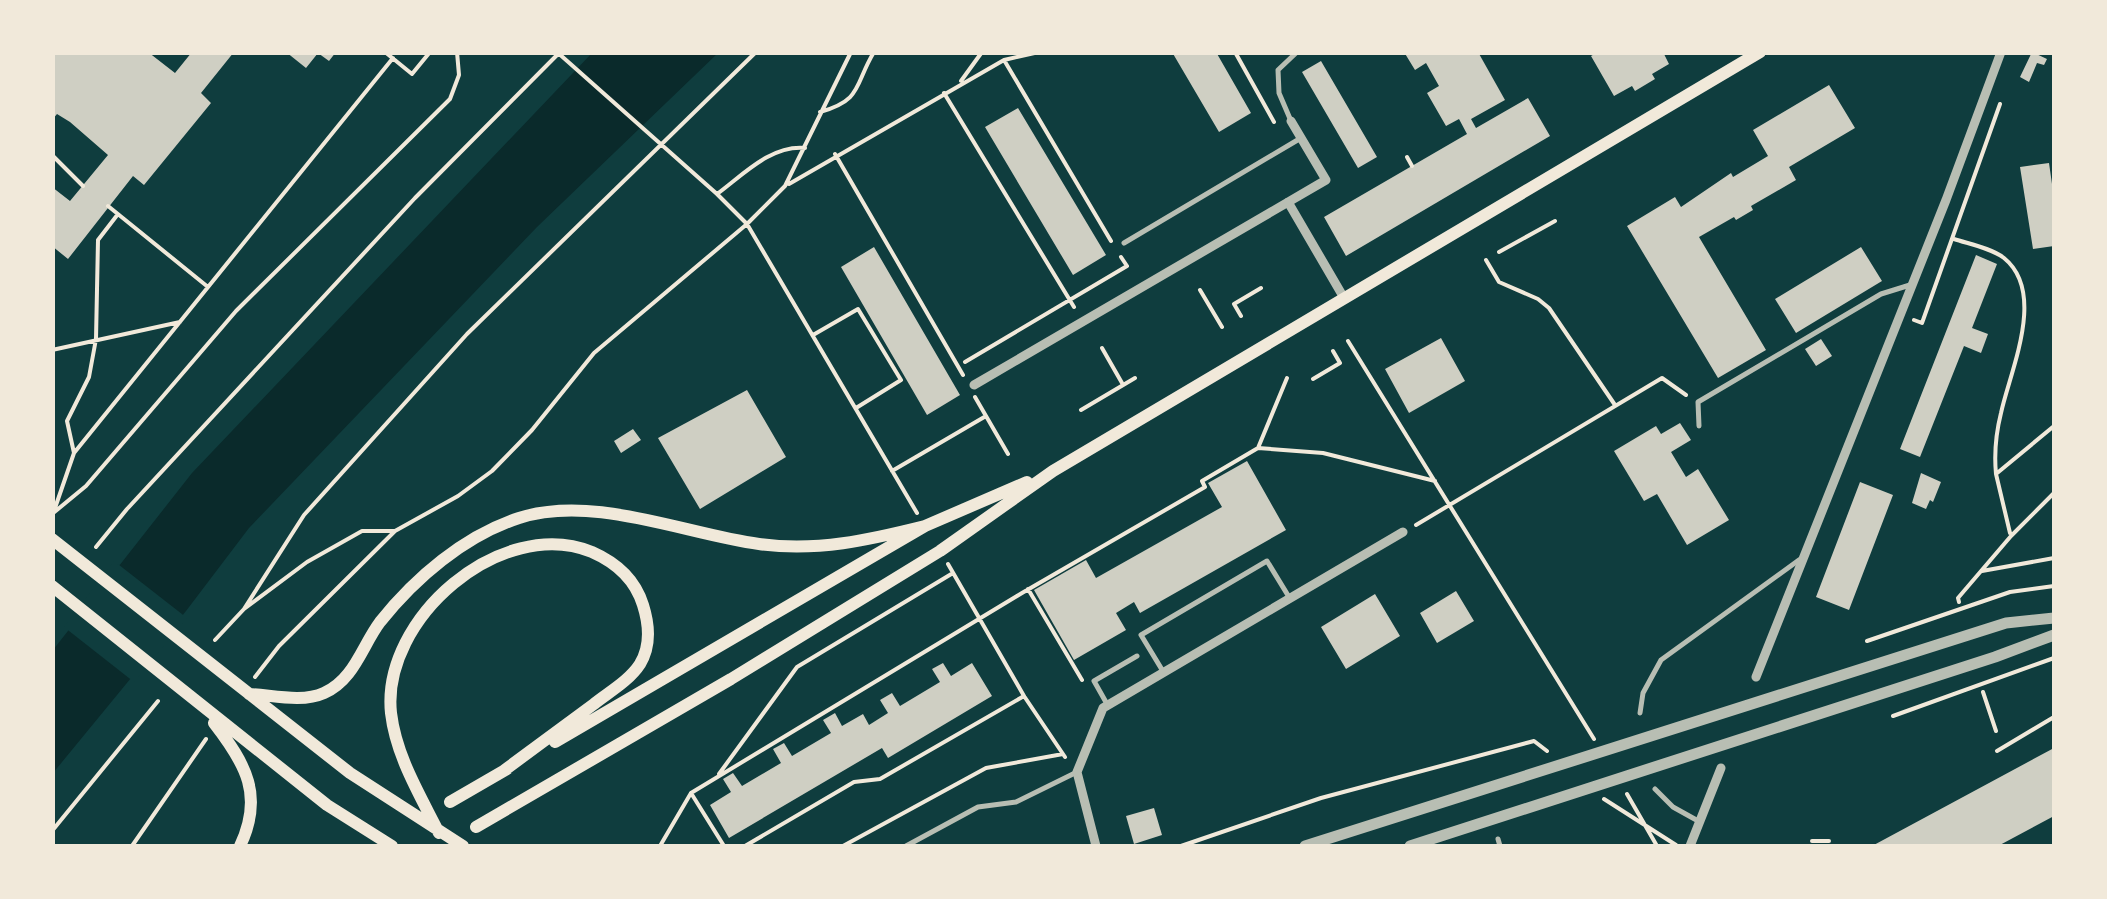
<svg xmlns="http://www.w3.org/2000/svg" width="2107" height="899" viewBox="0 0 2107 899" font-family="'Asap Condensed',sans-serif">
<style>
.water{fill:#0a2a2b}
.pier{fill:#0f3d3e}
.building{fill:#cfcfc3}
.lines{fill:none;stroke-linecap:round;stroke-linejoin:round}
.path{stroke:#f1e9da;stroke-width:4}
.service{stroke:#b8beb3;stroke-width:5}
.minor{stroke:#b8beb3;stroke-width:9}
.tertiary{stroke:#b8beb3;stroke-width:11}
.secondary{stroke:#f1e9da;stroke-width:12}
</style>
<rect width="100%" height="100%" fill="#0f3d3e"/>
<path class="water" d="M592 53H718L537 227 249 528 186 611 53 773V650L192 473Z"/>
<path class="pier" d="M114 561 187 618 134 682 64 627Z"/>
<path class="building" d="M52 52H148L175 73 192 52H234L201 93 211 103 144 185 133 176 68 259 52 246V187L70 201 108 155 70 122 57 114 52 120Z
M286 52H336L329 61 318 53 306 68Z
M1172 52H1216L1251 113 1219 132Z
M1404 52H1478L1505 100 1471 119 1476 128 1528 98 1550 136 1346 256 1324 217 1467 134 1459 119 1446 126 1427 93 1439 86 1426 63 1415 70Z
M1598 52H1663L1669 64 1652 74 1655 79 1635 91 1632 86 1614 96 1591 56Z
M2032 52 2047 59 2044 65 2037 63 2029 82 2020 77Z
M1321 61 1377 157 1358 168 1302 72Z
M1829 85 1855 128 1789 167 1796 180 1751 206 1753 210 1736 220 1734 217 1699 237 1766 350 1718 378 1627 226 1675 197 1681 207 1731 173 1733 177 1768 156 1753 130Z
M1018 108 1106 255 1073 275 985 127Z
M2049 163 2054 198V246L2033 249 2020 167Z
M874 247 960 395 927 415 841 267Z
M1861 247 1882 281 1796 333 1775 299Z
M1976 255 1997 264 1972 328 1988 334 1981 353 1964 346 1920 457 1900 449Z
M1441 338 1465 381 1409 413 1385 369Z
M1821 339 1832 356 1816 366 1805 349Z
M747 390 786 457 700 509 658 438Z
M1680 423 1691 440 1671 452 1686 477 1698 469 1729 520 1687 545 1657 494 1644 501 1614 451 1656 426 1661 434Z
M633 429 641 440 621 453 614 441Z
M1247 461 1286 530 1140 613 1134 602 1116 613 1126 630 1074 660 1034 590 1086 560 1096 578 1222 507 1208 483Z
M1921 473 1941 482 1933 502 1930 500 1926 509 1912 503Z
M1860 482 1893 495 1849 610 1816 597Z
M1456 591 1474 621 1437 643 1420 613Z
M1375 594 1400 636 1346 669 1321 627Z
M943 663 951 676 972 663 992 696 888 758 882 748 729 838 710 805 731 792 723 779 733 773 742 786 781 763 773 749 784 743 792 756 831 733 823 720 835 713 842 726 863 714 869 725 888 713 880 700 892 693 900 706 940 682 932 669Z
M2054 748V816L1998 846H1872Z
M1154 808 1162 835 1134 844 1126 816Z"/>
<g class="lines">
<path class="path" d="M385 52 412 74 430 52
M557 52 717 194 747 224 917 513
M1235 52 1274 122
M1004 60 1111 241
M961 81 982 52
M944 93 1074 307
M820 112C863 100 854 85 874 52
M835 154 963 375
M52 155 83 186
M1407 157 1412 166
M789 184 1004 60 1039 52
M717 194C744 174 771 145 805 148
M108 206 208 287
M1954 239C1969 244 1991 248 2004 258 2047 293 2010 371 2001 413 1996 433 1994 453 1996 474L2054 426
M1499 252 1555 221
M1486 260 1499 282 1538 299 1549 308 1615 405
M1200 290 1222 327
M1241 316 1234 304 1261 288
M1914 320 1922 323 2000 104
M813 335 858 309 901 380 856 408
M1348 341 1594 739
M1102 348 1122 383
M52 350 180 322
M965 362 1127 266 1121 257
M1287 378 1258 448 1323 453 1435 481
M1313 379 1340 363 1333 351
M1081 410 1135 378
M986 416 1008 454
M74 453 67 421 89 377 96 339 98 240 118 214
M892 471 986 416 975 397
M1996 474 2010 533
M55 508 74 453 393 58
M52 514 86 486 236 311 450 99 459 75 457 52
M1416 525 1662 378 1686 395
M96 547 127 509 415 198 560 52
M948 564 1024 696 1065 757
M1982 571 2054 558
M1028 589 1082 680
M1959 602 1958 598 2011 536 2054 493
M244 609 304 515 467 334 756 52
M215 640 244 609 307 562 362 531H395
M1867 641 2010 592 2054 586
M255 677 279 646 395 531 458 496 492 471 532 430 594 353 747 224 785 186 851 52
M1983 692 1996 731
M1893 716 2054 658
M1997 751 2054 717
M719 774 797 667 953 573
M691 793 724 846
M1627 794 1657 846
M1604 799 1676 845
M52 831 158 701
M1812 841H1829
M132 846 206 739
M660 846 691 793 1022 593 1205 487 1202 481 1258 448
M745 846 854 782 880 779 1024 696
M843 846 986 768 1063 754
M1181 846 1321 798 1534 741 1547 751"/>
<path class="service" d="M1291 121 1279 93 1278 70 1297 52
M1124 243 1301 138
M1699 426 1698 402 1881 294 1910 285
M1164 673 1141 635 1267 561 1289 597
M1107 704 1094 681 1137 656
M1640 713 1643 693 1661 660 1799 560
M1655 789 1673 807 1700 822
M1498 839 1500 846
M906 846 978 807 1016 802 1077 772"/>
<path class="minor" d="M1288 202 1344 298
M974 385 1326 180 1291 121
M1756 677 1946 200 2001 52
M1096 846 1077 772 1103 708 1403 532
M1690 846 1721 768"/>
<path class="tertiary" d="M1305 846 2006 623 2054 618
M1410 846 1995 657 2054 635"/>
<path class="secondary" d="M52 539 350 773 463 846
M52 586 327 805 392 846
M249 694C272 695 302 703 324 693 354 680 362 646 380 622 415 578 464 536 519 518 593 494 685 534 759 544 817 552 869 540 925 526
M214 723C246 764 264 796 240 846
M555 742 925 526 1027 482
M450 802 507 769
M476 827 731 679 940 551 1053 471 1760 52
M439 833C420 795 396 756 391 713 381 619 501 515 592 552 617 563 635 579 643 605 649 624 651 646 640 664 629 681 609 692 594 704 563 727 532 750 502 772"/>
</g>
<rect width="2107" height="899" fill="none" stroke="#f1e9da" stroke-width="110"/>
</svg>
